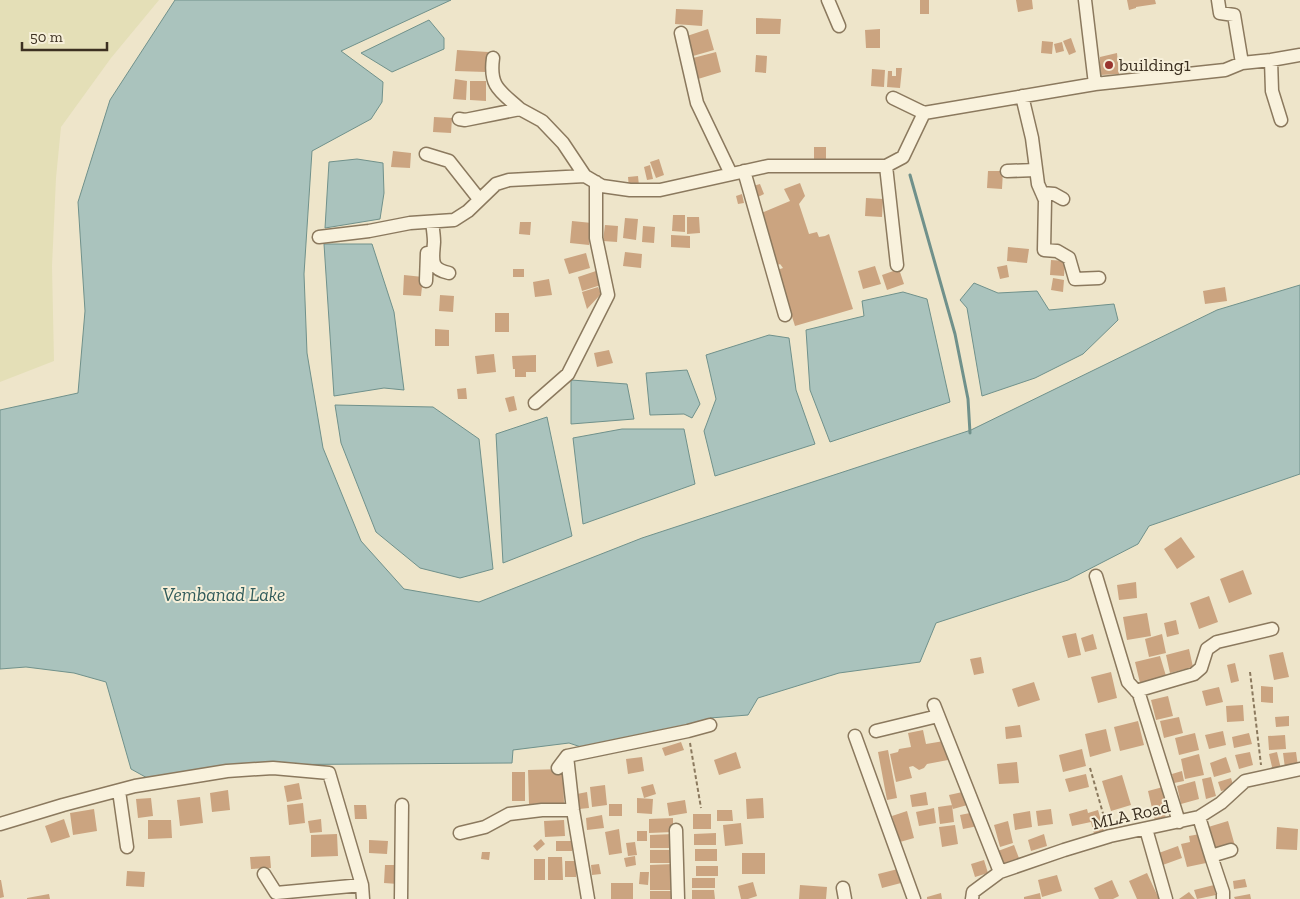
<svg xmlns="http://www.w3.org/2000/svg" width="1300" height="899" viewBox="0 0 1300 899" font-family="'Zilla Slab',serif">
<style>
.farmland{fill:#e4dfb7}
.water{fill:#aac3bd;stroke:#70918b}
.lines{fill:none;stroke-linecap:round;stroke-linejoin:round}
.stream{stroke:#70918b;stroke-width:3}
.building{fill:#cba480}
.minor-casing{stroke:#8b795e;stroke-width:15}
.path{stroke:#8b795e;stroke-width:2;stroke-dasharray:4 2.5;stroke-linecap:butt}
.minor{stroke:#f9f2dd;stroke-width:12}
.poi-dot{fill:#99352f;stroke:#f6efd9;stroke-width:2}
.labels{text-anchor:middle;stroke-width:4;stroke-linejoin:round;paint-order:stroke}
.poi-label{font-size:18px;fill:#3c3021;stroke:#f6efd9;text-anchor:start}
.street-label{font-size:18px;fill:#3c3021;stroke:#f6efd9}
.water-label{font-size:19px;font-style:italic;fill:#315b5b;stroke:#f6efd9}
</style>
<rect width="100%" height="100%" fill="#eee5ca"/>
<path class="farmland" d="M0 0H159L111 58 61 127 56 178 52 266 54 361 0 382Z"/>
<path class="water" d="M175 0H451L341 51 383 82 382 102 371 119 312 151 304 274 307 353 323 448 361 541 404 589 479 602 642 538 971 430 1217 310 1300 285V474L1149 526 1138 544 1068 580 936 623 920 662 839 673 758 698 748 715 710 718 703 732 674 735 654 731 587 749 569 743 513 750 512 763 227 765 149 779 131 769 106 682 74 673 26 667 0 669V410L78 393 85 311 78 202 110 100Z
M429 20 444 38V49L392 72 361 53Z
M357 159 383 163 384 193 380 219 325 228 329 162Z
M324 244H372L394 312 404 390 384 388 334 396Z
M974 283 998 293 1037 291 1049 310 1114 304 1118 320 1083 354 1035 378 982 396 967 308 960 300Z
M903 292 927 299 950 402 830 442 810 390 806 330 864 316 862 301Z
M769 335 789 338 796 390 815 444 715 476 704 431 716 399 706 355Z
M687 370 700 404 692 418 684 414 650 415 646 373Z
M571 380 627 384 634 419 571 424Z
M335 405 433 407 479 439 493 569 460 578 420 568 376 532 341 443Z
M547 417 572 536 503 563 496 434Z
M622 429H684L695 484 583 524 573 438Z"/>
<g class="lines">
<path class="stream" d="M910 175 955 334 968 399 970 433"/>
</g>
<path class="building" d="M920 0H929V14H920Z
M1016 0H1032L1033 9 1018 12Z
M1127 0H1155L1156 4 1136 7V8L1129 10Z
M676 9 703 10 702 26 675 24Z
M756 18 781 19 780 34H756Z
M708 29 714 50 693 56 687 36Z
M880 29V48H866L865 30Z
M1071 38 1076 52 1069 55 1063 41Z
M1042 41 1053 42 1052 54 1041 53Z
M1062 42 1064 51 1056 53 1054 44Z
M457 50 488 52 486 72 455 71Z
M716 52 721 72 698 79 693 58Z
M1117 53 1119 74 1100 75V57Z
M756 55 767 56 766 73 755 72Z
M896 68H902L900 88 887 87 888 71H892V76H896Z
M872 69 885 70 884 87 871 86Z
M455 79 467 81 466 100 453 99Z
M470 81H486V101L470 100Z
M434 117 452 118 451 133 433 132Z
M814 147H826V165H814Z
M393 151 411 153 410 168 391 167Z
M659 159 664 175 656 178 650 162Z
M650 165 653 179 647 180 644 167Z
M988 171H1003L1002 189 987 188Z
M638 176 639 186 629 188 628 177Z
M800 183 805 196 799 204 809 234 817 232 819 237 825 236 829 234 853 309 795 326 777 270 783 268 780 264 775 266 759 214 790 201 784 189Z
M760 184 764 194 758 197 753 186Z
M742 194 744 203 738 204 736 196Z
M866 198 883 199 882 217 865 216Z
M673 215H685V232L672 231Z
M687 217H699L700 233 687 234Z
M625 218 638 219 636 240 623 238Z
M572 221 592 223 589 245 570 243Z
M520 222H531L530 235 519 234Z
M605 225 618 226 617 242 603 241Z
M643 226 655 227 654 243 642 242Z
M671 235 690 236V248L671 247Z
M1008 247 1029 249 1027 263 1007 261Z
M625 252 642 254 641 268 623 266Z
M586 253 590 268 569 274 564 259Z
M1051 260 1065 261 1064 276 1050 275Z
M1007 265 1009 277 1000 279 997 267Z
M875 266 881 284 863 289 858 271Z
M513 269H524V277H513Z
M899 269 904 284 887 290 882 275Z
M599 270 604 284 582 291 578 277Z
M404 275 423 277 421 296 403 295Z
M1053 278 1064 280 1063 292 1051 290Z
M549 279 552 295 535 297 533 282Z
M598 287 601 294 587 309 582 292Z
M1225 287 1227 301 1205 304 1203 291Z
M440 295 454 296 453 312 439 311Z
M495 313H509V332H495Z
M435 329 449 330V346H435Z
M609 350 613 363 597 367 594 353Z
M494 354 496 372 477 374 475 356Z
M536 355V372H526V377H515V369H513L512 356Z
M466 388 467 399H458L457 389Z
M514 396 517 410 509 412 505 398Z
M1181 537 1195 557 1177 569 1164 549Z
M1243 570 1252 594 1229 603 1220 579Z
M1136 582 1137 598 1119 600 1117 585Z
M1209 596 1218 622 1199 629 1190 603Z
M1147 613 1151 636 1127 640 1123 617Z
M1176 620 1179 634 1167 637 1164 623Z
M1076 633 1081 655 1068 658 1062 636Z
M1093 634 1097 649 1085 652 1081 638Z
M1162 634 1166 653 1149 657 1145 639Z
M1189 649 1193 667 1170 673 1166 655Z
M1283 652 1289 677 1274 680 1269 655Z
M1160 656 1166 676 1140 683 1135 662Z
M981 657 984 673 974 675 970 659Z
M1235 663 1239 681 1231 683 1227 665Z
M1111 672 1117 698 1098 703 1091 677Z
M1034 682 1040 700 1018 707 1012 689Z
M1261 686 1273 687V703L1261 702Z
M1219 687 1223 702 1206 706 1202 691Z
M1168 696 1173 716 1156 720 1151 700Z
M1243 705 1244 721 1227 722 1226 706Z
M1289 716V726L1276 727 1275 717Z
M1179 717 1183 733 1164 738 1160 721Z
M1138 721 1144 745 1120 751 1114 727Z
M1020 725 1022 737 1006 739 1005 727Z
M1106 729 1111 751 1090 757 1085 734Z
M923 730 926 744 944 741 948 760 927 764 924 768 919 770 913 766 909 767 912 778 896 782 890 754 898 752 899 749 911 747 908 733Z
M1223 731 1226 745 1209 749 1205 735Z
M1195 733 1199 750 1179 755 1175 738Z
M1249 733 1252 744 1234 748 1232 737Z
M1285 735 1286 749 1269 750 1268 736Z
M681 742 684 750 665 756 662 748Z
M1082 749 1086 766 1063 772 1059 755Z
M888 750 897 798 887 800 878 752Z
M736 752 741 768 719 775 714 760Z
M1250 752 1253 765 1239 769 1235 755Z
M1277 752 1281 769 1273 771 1269 754Z
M1296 752 1298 766 1285 768 1283 753Z
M1199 754 1204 775 1185 779 1181 759Z
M642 757 644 771 628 774 626 759Z
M1226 757 1231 772 1214 777 1210 763Z
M1017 762 1019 783 999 784 997 764Z
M563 769 564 803 529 804 528 770Z
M1182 771 1184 781 1174 783 1172 774Z
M512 772H525V801H512Z
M1086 774 1089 787 1069 792 1065 779Z
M1122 775 1131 805 1111 811 1102 781Z
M1211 777 1216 796 1206 799 1202 779Z
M1231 778 1234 788 1221 791 1218 782Z
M1195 781 1199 799 1181 804 1177 786Z
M299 783 302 799 287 802 284 786Z
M653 784 656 794 644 798 641 787Z
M605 785 607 805 592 807 590 787Z
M1163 787 1169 809 1164 810 1166 818 1155 821 1148 791Z
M228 790 230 810 212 812 210 793Z
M967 791 971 804 953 809 949 795Z
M587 792 589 808 579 809 577 794Z
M926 792 928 805 912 807 910 795Z
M200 797 203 823 180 826 177 800Z
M151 798 153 816 138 818 136 799Z
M637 798 653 799 652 814 637 813Z
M763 798 764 818 747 819 746 799Z
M685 800 687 813 669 816 667 803Z
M303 803 305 823 289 825 287 805Z
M609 804H622V816H609Z
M354 805H366L367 819H355Z
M952 805 954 822 940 824 938 807Z
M934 808 936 823 919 826 916 812Z
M94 809 97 831 73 835 70 813Z
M1051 809 1053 824 1038 826 1036 811Z
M1087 809 1088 813 1098 810 1104 831 1094 834 1091 822 1072 826 1069 814Z
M717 810H732L733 821H717Z
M907 811 914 838 900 842 892 816Z
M1030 811 1032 827 1015 830 1013 814Z
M975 812 978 826 963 829 960 815Z
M693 814H711V829H693Z
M602 815 604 828 587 830 586 818Z
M673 818V832L649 833V819Z
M64 819 70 837 51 843 45 826Z
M321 819 322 832 310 833 308 821Z
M148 820H171L172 838 148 839Z
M564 820 565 836 545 837 544 821Z
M1008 821 1013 843 1000 847 994 825Z
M1228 821 1235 846 1213 853 1205 828Z
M741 823 743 844 725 846 723 825Z
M955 825 958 844 942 847 939 827Z
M1277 827 1298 829 1297 850 1276 849Z
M619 829 622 853 609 855 605 832Z
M637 831H647V841H637Z
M716 833V845H694V834Z
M337 834 338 856 311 857V835Z
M674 834V848H650V835Z
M1044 834 1047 846 1031 851 1028 840Z
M1200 834 1206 863 1187 867 1181 844 1190 842 1189 836Z
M541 839 545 844 537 851 533 846Z
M369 840 388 841 387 854 369 853Z
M556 841H572V851H556Z
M635 842 637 855 628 856 626 843Z
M1014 845 1020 861 1003 867 998 851Z
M1178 846 1182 858 1160 866 1156 854Z
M695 849H717V861H695Z
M650 850H674V863H650Z
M482 852H490L489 860 481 859Z
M742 853H765V874H742Z
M270 856 271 868 251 869 250 857Z
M635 856 636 865 626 867 624 858Z
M548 857H562L563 880H548Z
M534 859H545V880H534Z
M984 860 988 873 975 877 971 864Z
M565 861H576V877H565Z
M599 864 601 874 592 875 591 865Z
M674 864V890H650V865Z
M385 865H399L398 884 384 883Z
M696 866H718V876H696Z
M898 869 901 883 882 888 878 874Z
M127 871 145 872 144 887 126 886Z
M640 872H649L648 885 639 884Z
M1147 873 1159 899H1137L1129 881Z
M1057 875 1062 891 1042 897 1038 880Z
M692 878H715V888H692Z
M1245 879 1247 887 1234 889 1233 881Z
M0 880H1L4 897 0 898Z
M1112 880 1119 896 1113 899H1099L1094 888Z
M753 882 757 896 748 899H741L738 886Z
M611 883H633V899H611Z
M800 885 827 887 826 899H799Z
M1214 885 1216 895 1197 899 1194 890Z
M692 890H714L715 899H692Z
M650 891H674V899H650Z
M1189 892 1195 899H1179Z
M941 893 942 899H927V897Z
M1040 893 1041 899H1024V897Z
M49 894 50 899H27V898Z
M1250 894 1251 899H1235L1234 897Z"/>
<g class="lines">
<g class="minor-casing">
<path id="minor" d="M828 0 839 26
M1085 0 1095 84
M1218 0 1220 13 1234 15 1242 63
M681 33 697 103 731 174
M493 58C489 87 500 91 520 109
M1271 60 1272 91 1281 120
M1022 96 1032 138 1038 184 1045 200 1044 250 1057 251 1069 258 1075 279 1099 278
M893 98 924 113
M459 119 465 120 520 109 542 121 563 143 585 176
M426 154 449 161 479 199
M886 166 897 265
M744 171 785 315
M1007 171 1036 170
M1042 193 1054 194 1063 199
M432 222C433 229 434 236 434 242 433 259 429 269 449 273
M319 237 369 231 410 223 454 220 468 211 496 184 509 180 585 176 602 186 630 190H660L768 166H886L903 157 924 113 1095 84 1225 70 1242 63 1271 60 1300 55
M426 281 427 253
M535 403 568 374 608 295 596 238V182
M1096 576 1128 682 1139 694 1179 822
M1136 691 1194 674 1201 668 1207 649 1217 642 1272 629
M934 705 1000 872
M876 731 938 716
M855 736 914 899
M567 756 688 731 710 725
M567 756 573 810 588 899
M558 768 567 756
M119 791 127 847
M1199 817 1211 856 1223 892V899
M0 824 63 805 135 786 227 771 273 768 329 773 362 885 363 899
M1146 829 1166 899
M676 830 678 899
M460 833 485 827 509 814 542 810H573
M1211 856 1231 850
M264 874 276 893 362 885
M843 888 845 899
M401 899 402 805
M972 899 973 892 1000 872 1064 850 1110 836 1199 817 1221 803 1245 781 1300 769"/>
</g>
<path class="path" d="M1250 672 1261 765
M690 743 701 808
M1090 768 1106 824"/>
<use href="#minor" class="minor"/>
</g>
<circle class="poi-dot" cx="1109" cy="65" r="5"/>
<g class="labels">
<g class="poi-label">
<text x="1119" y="71">building1</text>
</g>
<g class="street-label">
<text transform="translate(1131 815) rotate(-13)" y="6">MLA Road</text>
</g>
<g class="water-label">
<text x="224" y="601">Vembanad Lake</text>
</g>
</g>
<path d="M22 42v8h85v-8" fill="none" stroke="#3c3021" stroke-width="2.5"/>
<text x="30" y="42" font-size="15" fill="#3c3021" stroke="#f6efd9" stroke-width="4" paint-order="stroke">50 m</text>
</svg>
